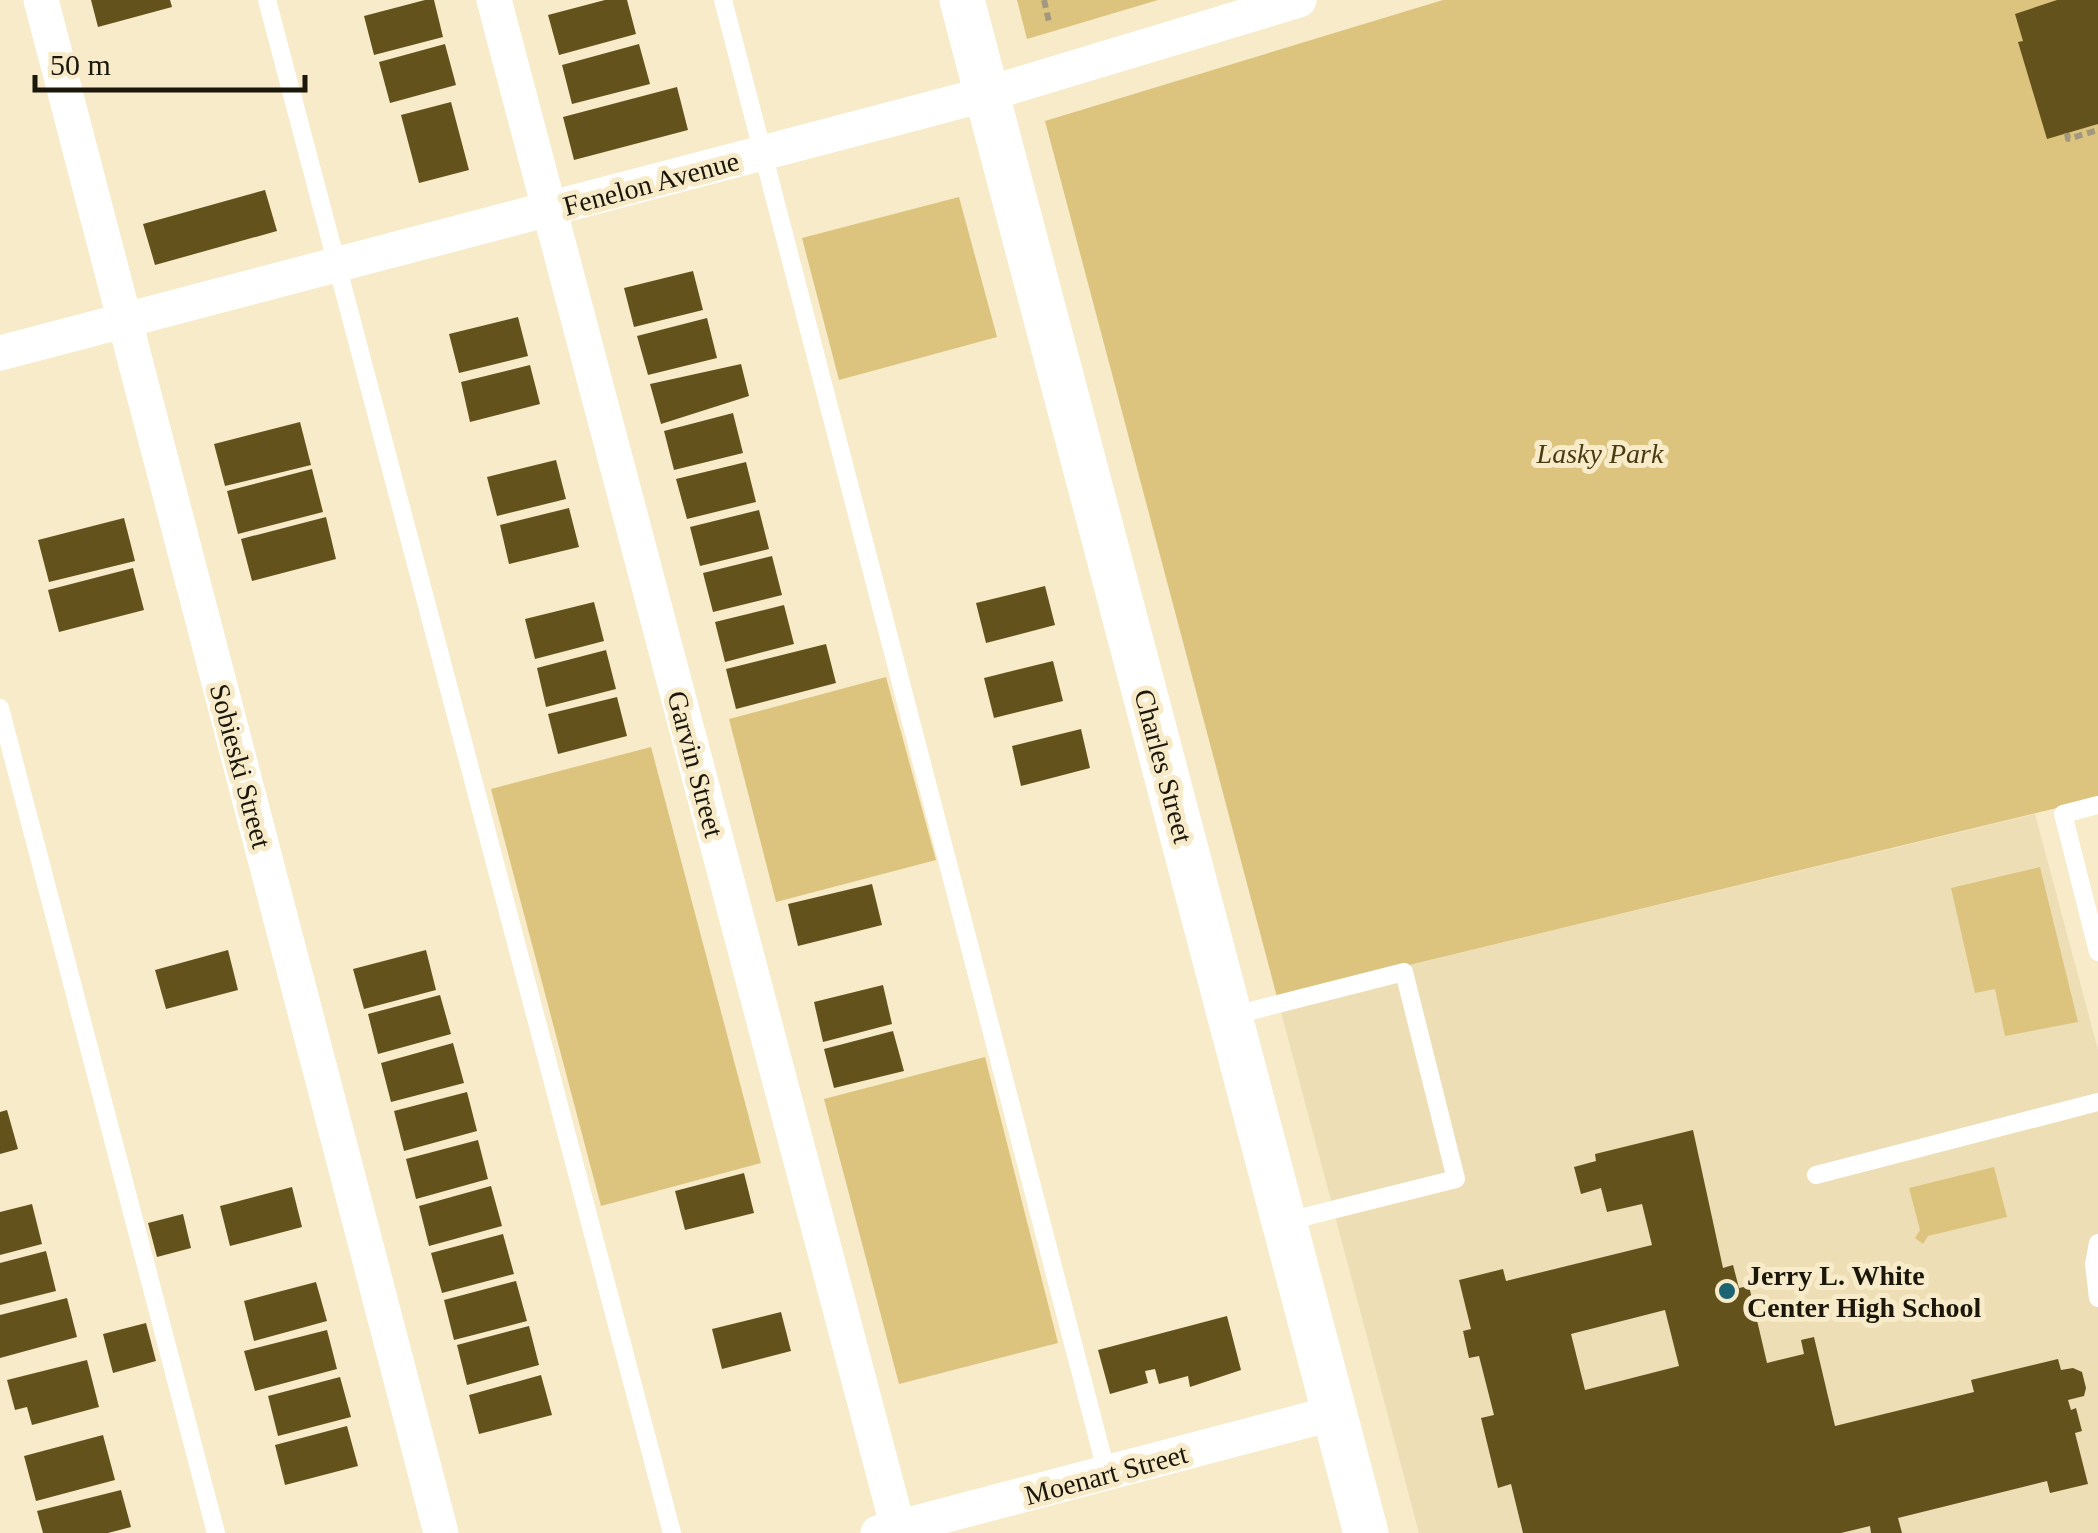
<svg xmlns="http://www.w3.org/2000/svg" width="2098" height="1533" viewBox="0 0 2098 1533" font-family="Georgia,serif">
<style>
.built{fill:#eddeb6}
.green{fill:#dcc47f}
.building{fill:#64521d;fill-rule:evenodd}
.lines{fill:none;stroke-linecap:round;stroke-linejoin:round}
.path{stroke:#a1987e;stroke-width:6;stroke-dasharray:8 5;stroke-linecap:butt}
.service{stroke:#fff;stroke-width:18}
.minor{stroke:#fff;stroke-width:35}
.tertiary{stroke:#fff;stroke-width:45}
.poi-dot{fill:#1c6473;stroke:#f7ebc9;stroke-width:4}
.labels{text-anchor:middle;stroke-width:10;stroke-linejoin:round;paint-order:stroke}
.street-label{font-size:28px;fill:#1b170b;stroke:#f7ebc9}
.park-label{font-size:28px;font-style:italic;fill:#483b10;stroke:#f7ebc9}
.poi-label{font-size:28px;font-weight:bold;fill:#1b170b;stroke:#f7ebc9;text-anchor:start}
</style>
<rect width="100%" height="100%" fill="#f7ebc9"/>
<path class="built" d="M2035 814 2098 1050V1533H1419L1277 997Z"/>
<path class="green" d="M1017 0H1158L1027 39Z
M1443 0H2098V798L1277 997 1045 121Z
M959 197 997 337 839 380 802 238Z
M886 677 936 860 776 902 729 719Z
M651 747 761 1163 601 1206 491 789Z
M2040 867 2078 1022 2005 1036 1995 989 1975 993 1951 888Z
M985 1057 1058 1343 899 1384 824 1099Z
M1994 1167 2007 1217 1928 1236 1923 1244 1915 1238 1920 1230 1909 1188Z"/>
<path class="building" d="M91 0H170L172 7 98 27Z
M425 0H434L443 37 374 55 364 16Z
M605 0H627L636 34 559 55 548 15Z
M2057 0H2098V124L2047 139 2018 42 2023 41 2015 14Z
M445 44 456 85 390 103 379 62Z
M639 44 650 84 572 104 562 65Z
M677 87 688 130 574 160 563 117Z
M451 102 469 170 419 183 401 115Z
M265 190 277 231 155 265 143 224Z
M693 271 703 310 634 327 624 288Z
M518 317 528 356 459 373 449 334Z
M707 318 717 358 648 375 637 336Z
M741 364 749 396 661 424 650 384Z
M530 365 540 404 470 422 461 382Z
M733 413 743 453 674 470 664 431Z
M300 422 311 465 225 486 214 444Z
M556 460 566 499 497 516 487 477Z
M746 462 756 502 687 519 676 479Z
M312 469 323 512 238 534 227 491Z
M569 508 579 547 509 564 500 525Z
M759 510 769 549 700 566 690 527Z
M326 517 336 559 252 581 241 539Z
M124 518 135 561 49 582 38 540Z
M772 556 782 595 713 612 703 573Z
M133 568 144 610 59 632 48 590Z
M1045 586 1055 625 986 643 976 603Z
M594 602 604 641 535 659 525 619Z
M784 605 794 644 725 662 715 622Z
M826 644 836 683 736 709 726 669Z
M606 650 616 689 546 707 537 668Z
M1053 661 1063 701 994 718 984 678Z
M617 697 627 736 558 754 548 714Z
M1081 729 1090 768 1021 786 1012 746Z
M872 884 882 925 798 946 788 904Z
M228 950 238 990 166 1009 155 970Z
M426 950 436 990 364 1009 353 969Z
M883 985 892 1024 823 1042 814 1002Z
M440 995 451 1034 378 1054 368 1014Z
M893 1031 904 1071 834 1088 824 1049Z
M453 1043 464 1083 391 1102 381 1063Z
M467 1092 477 1131 404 1151 394 1111Z
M7 1110 18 1149 0 1154V1112Z
M1693 1130 1723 1268 1733 1265 1739 1288 1749 1286 1767 1363 1804 1354 1801 1340 1814 1337 1835 1426 1974 1392 1971 1380 2058 1359 2061 1370 2073 1368 2082 1372 2086 1388 2084 1396 2068 1400 2071 1410 2076 1408 2082 1431 2075 1433 2088 1484 2050 1493 2047 1481 1898 1518 1902 1533H1871L1870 1526 1841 1533H1523L1511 1484 1498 1488 1481 1418 1494 1415 1479 1356 1469 1358 1463 1331 1471 1329 1459 1280 1503 1269 1506 1281 1652 1245 1642 1204 1607 1212 1601 1188 1581 1194 1574 1167 1596 1161 1595 1154ZM1665 1310 1679 1366 1585 1390 1571 1334Z
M478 1140 488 1179 416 1199 406 1159Z
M744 1173 754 1213 685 1230 675 1191Z
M491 1186 502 1226 429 1246 419 1206Z
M292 1187 302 1227 230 1246 220 1206Z
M32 1204 42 1244 0 1255V1212Z
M183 1214 191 1248 157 1257 148 1223Z
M503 1234 514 1274 442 1293 431 1253Z
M46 1251 56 1291 0 1305V1263Z
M516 1281 527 1321 454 1340 444 1300Z
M316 1282 327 1321 254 1341 244 1301Z
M67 1298 77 1337 0 1358V1315Z
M781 1312 791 1351 722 1369 712 1329Z
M1227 1316 1241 1370 1190 1387 1188 1376 1159 1384 1155 1369 1145 1371 1148 1383 1110 1394 1098 1350Z
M146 1323 156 1361 113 1373 103 1334Z
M529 1326 539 1365 467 1385 457 1345Z
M327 1330 337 1369 255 1391 244 1351Z
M87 1360 99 1407 32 1425 27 1407 15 1410 7 1380Z
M541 1375 552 1415 479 1434 469 1395Z
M340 1377 351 1417 278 1436 268 1396Z
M347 1426 358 1466 285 1485 275 1445Z
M103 1435 115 1480 36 1501 24 1456Z
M121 1490 131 1527 108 1533H43L37 1511Z"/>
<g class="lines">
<path class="path" d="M1044 0 1049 22
M2067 133 2068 139 2098 130"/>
<path class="service" d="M267 0 672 1533
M723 0 1107 1474
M0 708 216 1533
M2098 805 2063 814 2098 952
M1231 1016 1404 972 1456 1179 1284 1222
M1816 1175 2098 1102
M2098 1243 2094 1264 2098 1298"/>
<path class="minor" d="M41 0 441 1533
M494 0 898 1528
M0 353 987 94 1299 0
M878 1533 1334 1413"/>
<path class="tertiary" d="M962 0 1366 1533"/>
</g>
<circle class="poi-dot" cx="1727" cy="1291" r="10"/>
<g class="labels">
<g class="street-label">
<text transform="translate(651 183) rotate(-15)" y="10">Fenelon Avenue</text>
<text transform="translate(696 764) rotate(75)" y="10">Garvin Street</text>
<text transform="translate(241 766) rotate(75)" y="10">Sobieski Street</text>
<text transform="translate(1164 766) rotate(75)" y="10">Charles Street</text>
<text transform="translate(1106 1474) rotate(-15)" y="10">Moenart Street</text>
</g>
<g class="park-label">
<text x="1600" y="463">Lasky Park</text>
</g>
<g class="poi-label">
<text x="1747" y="1285">Jerry L. White<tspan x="1747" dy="32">Center High School</tspan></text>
</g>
</g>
<path d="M35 75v15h270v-15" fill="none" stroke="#1b170b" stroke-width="5"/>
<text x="50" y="75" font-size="30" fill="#1b170b" stroke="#f7ebc9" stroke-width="8" paint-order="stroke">50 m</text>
</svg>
